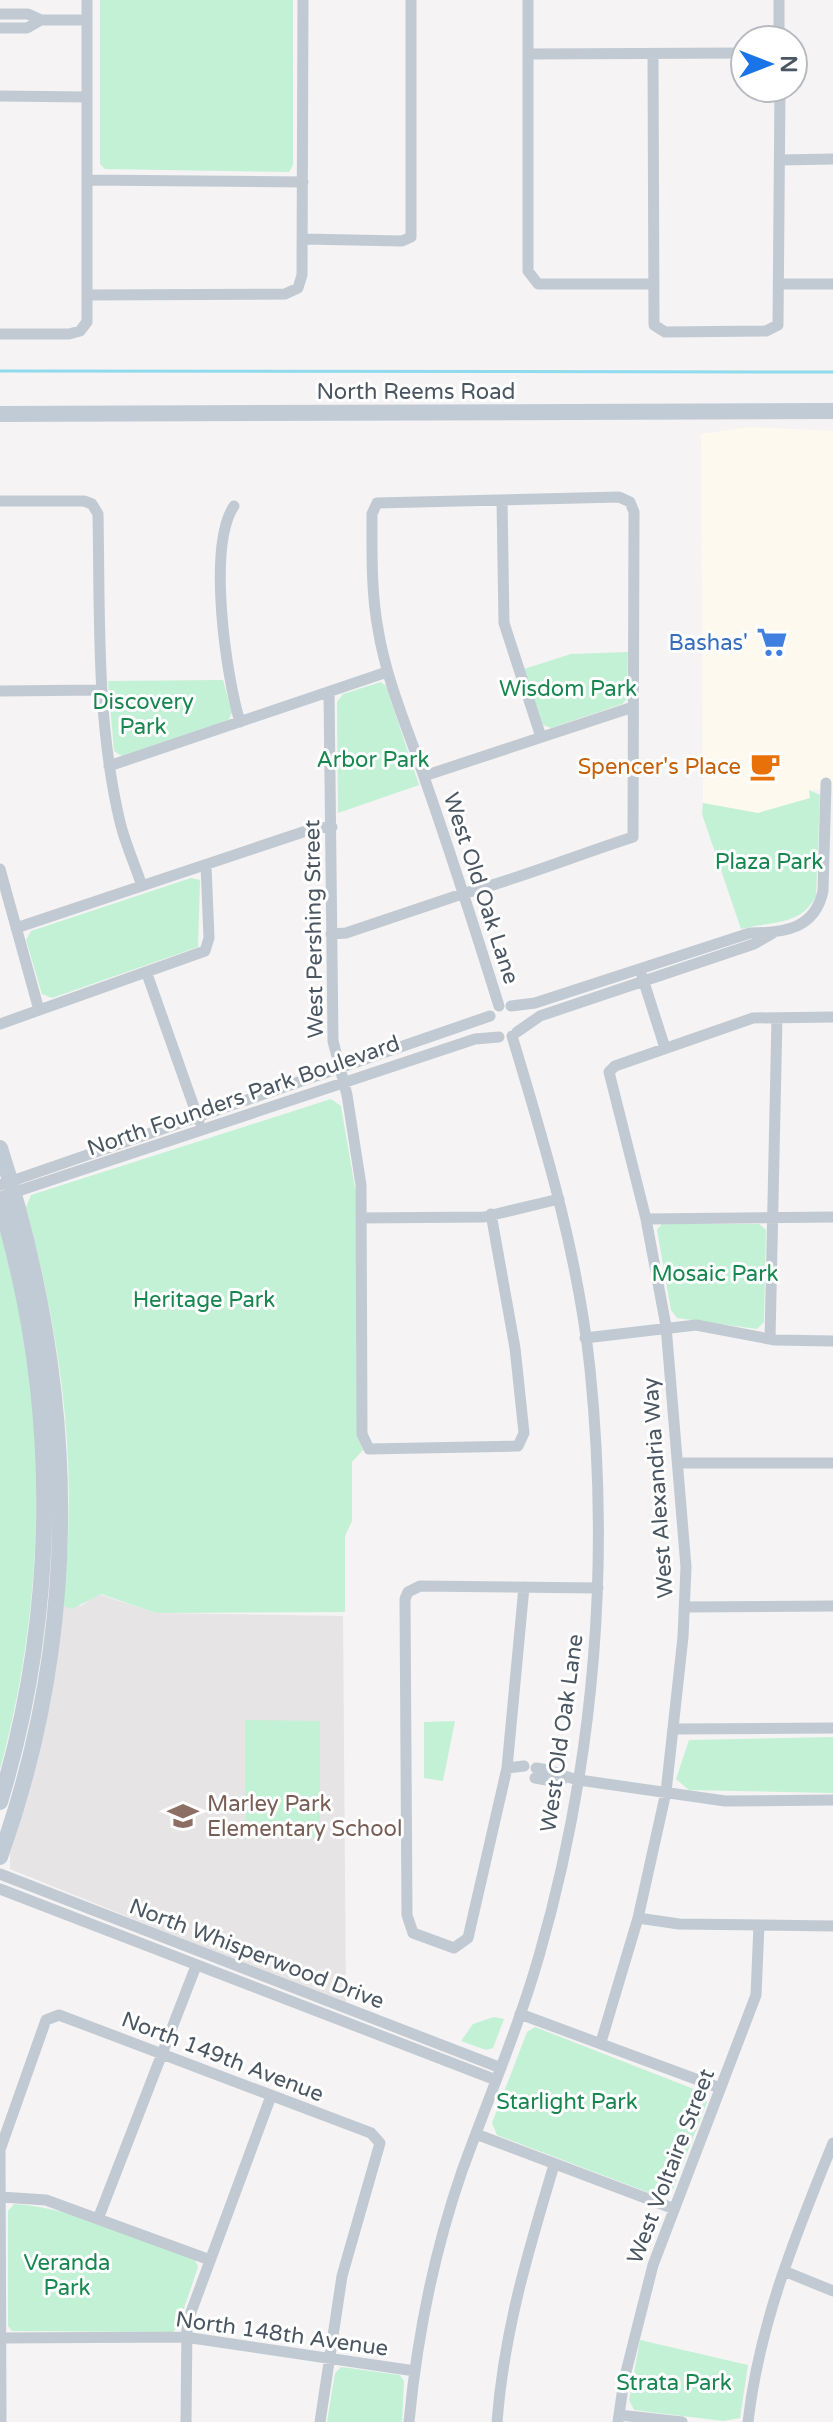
<svg xmlns="http://www.w3.org/2000/svg" width="833" height="2422" viewBox="0 0 833 2422" font-family="'Varela Round',sans-serif">
<style>
.commercial{fill:#fdf9ef}
.education{fill:#e6e4e5}
.green{fill:#c3f1d5}
.lines{fill:none;stroke-linecap:round;stroke-linejoin:round}
.stream{stroke:#90daee;stroke-width:3}
.street{stroke:#c1cad2;stroke-width:11}
.secondary{stroke:#c1cbd6;stroke-width:16}
.labels{text-anchor:middle;stroke-width:6;stroke-linejoin:round;paint-order:stroke}
.street-label{font-size:22px;fill:#4a5661;stroke:#fff}
.shop-label{font-size:22px;fill:#366cbe;stroke:#fff;text-anchor:end}
.park-label{font-size:22px;fill:#17864f;stroke:#fff}
.food-label{font-size:22px;fill:#c56008;stroke:#fff;text-anchor:end}
.education-label{font-size:22px;fill:#785e54;stroke:#fff;text-anchor:start}
</style>
<rect width="100%" height="100%" fill="#f5f3f3"/>
<path class="commercial" d="M750 427 833 431V789L809 790 811 798 758 813 703 803 701 434Z"/>
<path class="education" d="M98 1594 156 1613 343 1616 346 2005 10 1869V1851L32 1781 49 1706 62 1605 81 1606Z"/>
<path class="green" d="M100 0H293V165L289 172 105 169 100 164Z
M628 652 627 699 622 704 551 728 543 725 524 669 571 654Z
M223 680 232 713 228 720 122 756 114 751 108 681Z
M381 682 386 686 419 785 338 813 337 702 343 694Z
M809 790 820 795 816 896C800 927 770 921 741 929L702 814 703 803 758 813 810 798Z
M191 878 200 880 198 947 52 998 42 994 26 940 31 931Z
M331 1099 341 1106 356 1194 357 1434 363 1450 352 1462V1521L345 1536V1612L156 1613 101 1594 72 1609 62 1605C80 1470 61 1338 26 1207L31 1195Z
M662 1224H759L766 1230 764 1322 757 1329 677 1318 671 1310 657 1230Z
M0 1232C51 1397 46 1604 0 1769Z
M245 1720 320 1721V1838H245Z
M455 1721 443 1781 424 1778V1722Z
M833 1737V1793L689 1790 676 1779 689 1740Z
M494 2017 504 2019 493 2048 486 2050 461 2041 473 2024Z
M535 2027 704 2093 707 2102 671 2194 663 2198 497 2135 492 2123 527 2032Z
M14 2204C76 2208 137 2239 195 2260L198 2267 178 2326 173 2332 12 2331 8 2326V2211Z
M640 2340 748 2365 740 2418 723 2421 634 2410 629 2400Z
M341 2367 400 2375 404 2381 402 2422H327L335 2373Z"/>
<g class="lines">
<path class="stream" d="M0 371 833 372"/>
<path class="street" d="M528 0V271L538 284H653
M779 0V40
M0 14H28L41 20H87
M0 28H27L41 20
M529 54 745 53
M653 54 654 325 665 332 766 331 778 325 780 88
M0 96 86 97
M780 160 833 159
M88 180 303 182
M303 239 402 241 411 237V0
M780 284H833
M88 295 285 294 298 288 302 275 303 0
M0 334H69L80 331 87 322V0
M502 500 504 623 541 737
M0 501H84L92 504 98 514C100 617 96 721 120 822 125 843 135 865 142 886
M234 506C207 546 226 676 240 722
M0 691 101 690
M329 692 333 1041 347 1095 361 1185 362 1434 369 1449 518 1446 524 1433 515 1348 491 1214
M109 766 387 672
M424 776 633 707
M0 869 39 1010
M16 928 315 828 332 827
M331 934 346 933 462 894C518 879 572 857 627 839L633 837 634 512 630 502 619 497 377 503 372 514C372 552 371 591 378 629 386 679 407 727 423 774 450 851 475 929 499 1006
M147 974 199 1121
M642 976 665 1048
M511 1006 535 1003 750 933C784 933 815 929 823 891L826 783
M0 1024 205 951 209 938 206 865
M517 1032 540 1016 754 944 773 933
M0 1185 490 1016
M0 1197 475 1039 499 1037
M361 1218 484 1217 559 1199
M646 1219 833 1217
M585 1338 696 1325 775 1340 833 1341
M770 1339 777 1018
M680 1463H833
M524 1587 507 1768 468 1938 454 1948 413 1933 407 1915 405 1599 408 1592 420 1586 598 1588
M685 1607 833 1606
M674 1729 833 1728
M507 1768 524 1766
M536 1768C553 1769 563 1777 579 1780L725 1801 833 1800
M535 1778 558 1782 566 1777
M0 1874 501 2068
M0 1889 496 2080
M638 1918 679 1924 833 1926
M520 2014 720 2088
M601 2042 638 1918 666 1792 683 1637 686 1567 666 1326 646 1219 609 1072 615 1066 753 1018 833 1017
M476 2134 672 2208
M1 2197 46 2200 210 2260
M98 2219 196 1966
M784 2271 833 2291
M0 2338 185 2337 415 2371
M619 2415 682 2422
M1 2422 0 2150 46 2020 59 2015 371 2133 380 2143 342 2276 320 2422
M186 2422 187 2323 271 2096
M409 2422C417 2337 434 2252 462 2171 488 2099 518 2029 539 1956 594 1765 610 1566 590 1369 578 1255 545 1145 512 1036
M497 2422C504 2331 528 2252 554 2165
M618 2422 624 2380 653 2265 756 1995 759 1925
M748 2422C759 2324 796 2234 833 2143"/>
<path class="secondary" d="M0 414 833 411
M0 1148C76 1383 84 1622 0 1857
M0 1203C59 1397 59 1608 0 1802"/>
</g>
<defs>
<g id="supermarket-bare" transform="scale(2.4)"><path d="M-6-5.5h2.5l.6 2H6L4.5 2H-2.5L-4.4-4H-6ZM-1.5 3.2a1.3 1.3 0 1 0 .1 0ZM3 3.2a1.3 1.3 0 1 0 .1 0Z" fill="#3f7fe0" stroke="#fff" stroke-width="2.5" paint-order="stroke"/></g>
<g id="cafe-bare" transform="scale(2.4)"><path d="M-5.5-4.5H6V0H3Q3 3.5 0 3.5H-2.5Q-5.5 3.5-5.5 0ZM3-3.2v2h1.7v-2ZM-6 4.5H4V6H-6Z" fill="#e8710a" stroke="#fff" stroke-width="2.5" paint-order="stroke"/></g>
<g id="school-bare" transform="scale(2.4)"><path d="M0-5L7-2L0 1L-7-2ZM-4 1L0 2.5L4 1V4Q0 6-4 4Z" fill="#8d6e63" stroke="#fff" stroke-width="2.5" paint-order="stroke"/></g>
</defs>
<g fill-rule="evenodd">
<use href="#supermarket-bare" x="772" y="642"/>
<use href="#cafe-bare" x="765" y="766"/>
<use href="#school-bare" x="183" y="1816"/>
</g>
<g class="labels">
<g class="street-label">
<text x="416" y="399">North Reems Road</text>
<text transform="translate(482 888) rotate(72)" y="8">West Old Oak Lane</text>
<text transform="translate(313 929) rotate(-91)" y="8">West Pershing Street</text>
<text transform="translate(243 1095) rotate(-19)" y="8">North Founders Park Boulevard</text>
<text transform="translate(657 1488) rotate(-94)" y="8">West Alexandria Way</text>
<text transform="translate(561 1733) rotate(-82)" y="8">West Old Oak Lane</text>
<text transform="translate(257 1953) rotate(21)" y="8">North Whisperwood Drive</text>
<text transform="translate(223 2056) rotate(21)" y="8">North 149th Avenue</text>
<text transform="translate(670 2166) rotate(-69)" y="8">West Voltaire Street</text>
<text transform="translate(282 2333) rotate(8)" y="8">North 148th Avenue</text>
</g>
<g class="shop-label">
<text x="748" y="650">Bashas'</text>
</g>
<g class="park-label">
<text x="568" y="696">Wisdom Park</text>
<text x="143" y="709">Discovery<tspan x="143" dy="25">Park</tspan></text>
<text x="373" y="767">Arbor Park</text>
<text x="769" y="869">Plaza Park</text>
<text x="715" y="1281">Mosaic Park</text>
<text x="204" y="1307">Heritage Park</text>
<text x="567" y="2109">Starlight Park</text>
<text x="67" y="2270">Veranda<tspan x="67" dy="25">Park</tspan></text>
<text x="674" y="2390">Strata Park</text>
</g>
<g class="food-label">
<text x="741" y="774">Spencer's Place</text>
</g>
<g class="education-label">
<text x="207" y="1811">Marley Park<tspan x="207" dy="25">Elementary School</tspan></text>
</g>
</g>
<g transform="translate(769 64) rotate(90)"><circle r="38" fill="#ffffff" stroke="#b7bbc0" stroke-width="2"/>
<path d="M0-6L14 30L0 20L-14 30Z" fill="#1a73e8"/>
<text y="-12" font-size="22" font-weight="bold" text-anchor="middle" fill="#4a5661">N</text>
</g>
</svg>
